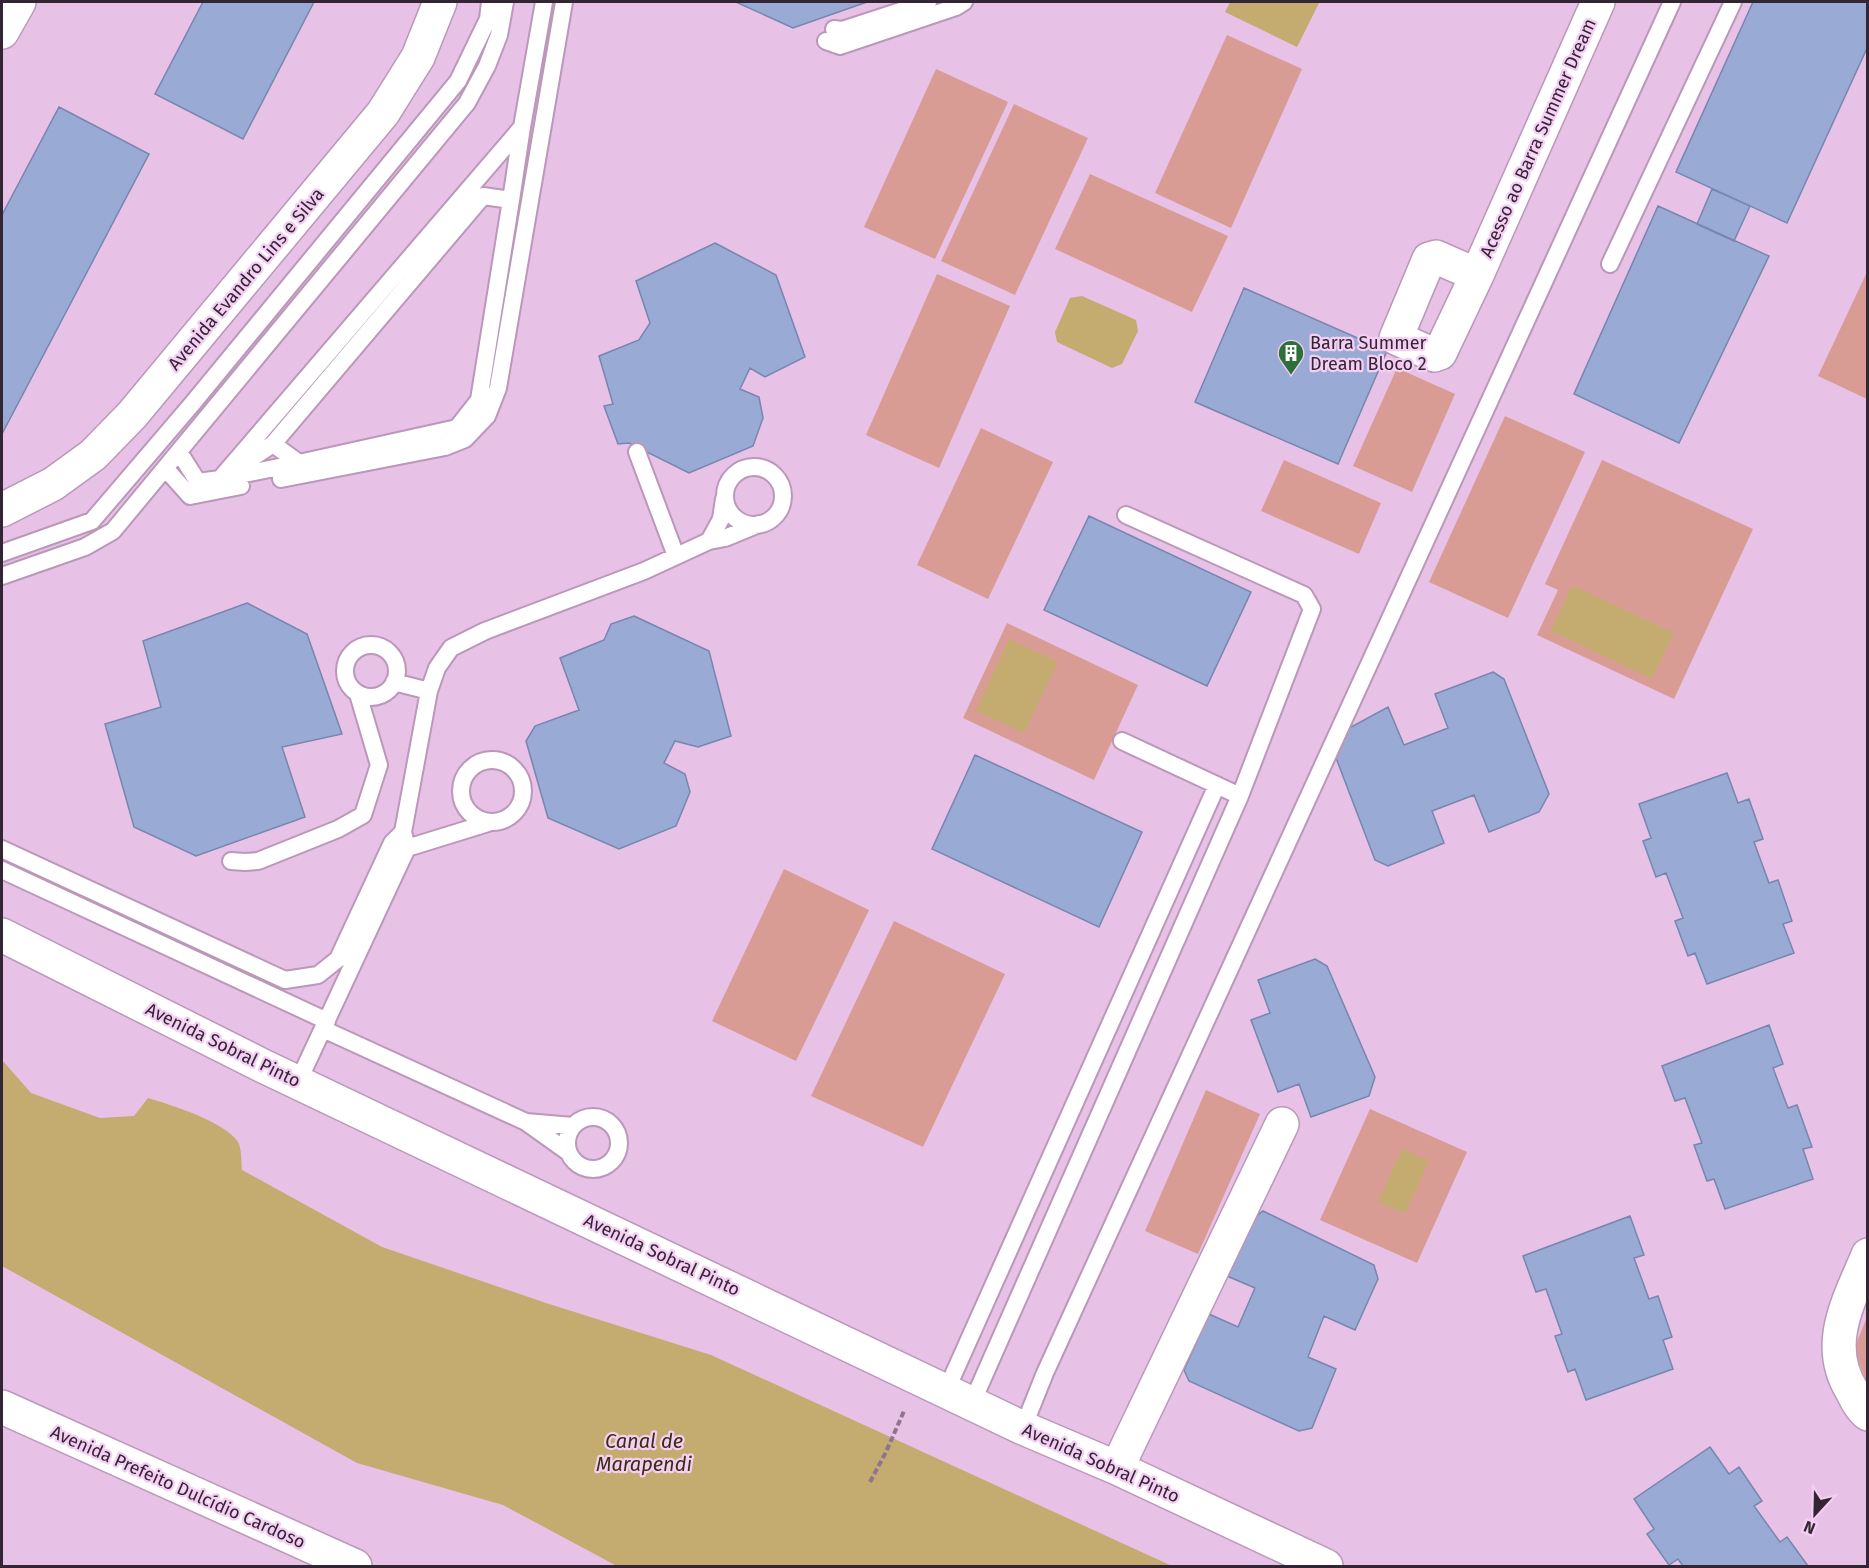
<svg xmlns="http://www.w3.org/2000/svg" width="1869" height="1568" viewBox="0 0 1869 1568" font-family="'Fira Sans',sans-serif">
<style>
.green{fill:#d99c94}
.water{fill:#c4ab70}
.building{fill:#99aad4;stroke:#7686ae;stroke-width:1.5}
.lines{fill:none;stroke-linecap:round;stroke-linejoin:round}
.service-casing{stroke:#bb97ba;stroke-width:20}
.minor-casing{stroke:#bb97ba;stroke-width:36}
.tertiary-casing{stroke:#bb97ba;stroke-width:36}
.path{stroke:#8e748d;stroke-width:4;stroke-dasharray:6 3;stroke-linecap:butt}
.service{stroke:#fff;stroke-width:16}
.minor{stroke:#fff;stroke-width:33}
.tertiary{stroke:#fff;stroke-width:33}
.labels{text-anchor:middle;stroke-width:4.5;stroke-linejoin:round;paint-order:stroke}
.street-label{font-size:18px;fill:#332533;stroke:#f4cef3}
.poi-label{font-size:18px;fill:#332533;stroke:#f4cef3;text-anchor:start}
.water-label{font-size:20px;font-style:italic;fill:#392e12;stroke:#f4cef3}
</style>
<rect width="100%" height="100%" fill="#e7c1e6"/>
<path class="green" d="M1227 35 1302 69 1231 228 1155 193Z
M936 69 1008 102 935 259 864 227Z
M1014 104 1088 138 1015 295 941 261Z
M1090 174 1228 236 1192 312 1055 249Z
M1867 272V399L1818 376Z
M937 274 1010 306 939 468 866 435Z
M1397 368 1455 394 1412 492 1353 466Z
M1505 416 1585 452 1508 618 1429 582Z
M981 428 1053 462 988 599 917 565Z
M1284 460 1381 503 1359 554 1261 511Z
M1602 460 1753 529 1674 699 1537 635 1558 590 1545 584Z
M1007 623 1138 685 1094 780 963 718Z
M784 869 869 910 796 1061 712 1021Z
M894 921 1005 974 923 1147 811 1096Z
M1206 1090 1260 1114 1198 1254 1145 1231Z
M1370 1109 1467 1152 1417 1263 1320 1220Z
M1867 1317V1383L1854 1349Z"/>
<path class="water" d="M1230 2H1315L1319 3 1297 47 1225 12Z
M1082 296 1136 320 1138 331 1122 364 1112 368 1057 342 1055 332 1070 298Z
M1572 585 1674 633 1652 679 1551 631Z
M1009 639 1058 662 1024 733 976 711Z
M2 1060 31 1093 100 1118 134 1116 148 1098C171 1105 224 1121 238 1142 242 1149 241 1162 242 1170L382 1247 546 1303 711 1355 1172 1566H617L503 1505 357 1463 2 1266Z
M1402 1149 1429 1161 1405 1213 1378 1202Z"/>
<path class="building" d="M203 2H314L243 139 155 94Z
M736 2H867L793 28Z
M1753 2H1868V46L1787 223 1676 172Z
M59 107 149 154 2 434V215Z
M1712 189 1750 206 1734 241 1697 224Z
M1658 206 1769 256 1679 443 1574 394Z
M715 243 776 275 805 357 765 377 750 368 740 389 759 397 763 418 753 446 689 473 629 443 618 444 604 406 613 404 599 356 639 340 650 323 636 281Z
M1244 288 1387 351 1338 464 1195 402Z
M1089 516 1251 592 1207 686 1044 610Z
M247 603 307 634 342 734 282 747 305 817 196 856 134 827 105 724 161 707 143 641Z
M634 616 709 651 731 736 698 747 675 741 664 763 685 774 690 792 676 826 619 849 548 818 526 741 535 726 579 710 560 658 604 640 611 624Z
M1493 672 1504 679 1549 794 1539 812 1489 832 1474 795 1432 811 1444 843 1388 866 1375 860 1333 750 1340 733 1388 707 1404 745 1448 728 1435 694Z
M975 755 1142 832 1099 927 932 849Z
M1727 773 1738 803 1749 799 1763 839 1754 842 1769 883 1778 880 1792 921 1783 924 1794 953 1707 984 1695 953 1688 956 1675 921 1683 918 1666 873 1656 877 1643 841 1651 838 1639 804Z
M1315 959 1327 966 1375 1077 1369 1096 1311 1117 1299 1084 1278 1092 1251 1020 1270 1013 1258 980Z
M1769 1025 1783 1064 1773 1068 1788 1108 1797 1105 1812 1147 1803 1149 1813 1179 1725 1209 1714 1179 1707 1181 1694 1145 1702 1143 1685 1098 1675 1101 1662 1066Z
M1263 1211 1374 1265 1378 1279 1355 1330 1324 1316 1308 1357 1336 1369 1312 1428 1299 1431 1189 1381 1184 1370 1209 1314 1238 1327 1255 1288 1227 1276 1254 1218Z
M1630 1216 1644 1255 1634 1258 1649 1299 1658 1296 1672 1337 1663 1340 1673 1369 1586 1400 1575 1369 1568 1372 1555 1336 1562 1334 1546 1289 1536 1292 1523 1256Z
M1710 1447 1729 1474 1739 1467 1762 1501 1754 1506 1780 1542 1787 1537 1808 1566H1683L1678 1559 1669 1565 1647 1534 1654 1529 1634 1499Z"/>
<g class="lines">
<g class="service-casing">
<path id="service" d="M834 29 842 30 928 2
M826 41 840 46 956 7 964 2
M511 200 522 127 544 2
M1610 264 1733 2
M273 444 299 463 457 428 479 400 511 200 483 196 273 444 220 479 299 463
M179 452 198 482 220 479 522 127
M637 452 676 556
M725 496a29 29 0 1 1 58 0a29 29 0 1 1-58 0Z
M165 468 190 496 241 486
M281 479 445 447 465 439 487 416 498 388 564 2
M1126 515 1304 595 1312 609 1240 796
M709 541 721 519 724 499
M2 553 92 521 192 404 458 81 488 19 490 2
M2 576 85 547 113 531 467 103 487 66 499 35 505 2
M345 671a26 26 0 1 1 52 0a26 26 0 1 1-52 0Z
M394 682 429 691
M461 791a31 31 0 1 1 62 0a31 31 0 1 1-62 0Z
M407 848 488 823
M2 849 285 980 318 975 338 959 392 843 403 832
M231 861 245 862 258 861 338 829 363 815 379 765 358 694
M2 870 327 1021
M323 1029 526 1122
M305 1067 407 848 403 832 429 691 437 668 451 648 485 631 644 571 709 541 725 538 759 524
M567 1143a26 26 0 1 1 52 0a26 26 0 1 1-52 0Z
M568 1152 526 1122 573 1126
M946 1391 1217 785
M972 1403 1240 796 1122 741
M1023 1428 1045 1373 1672 2"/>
</g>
<g class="minor-casing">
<path id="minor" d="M1477 275 1436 257 1429 259 1396 338 1434 355 1440 353 1477 275 1598 2
M2 935 263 1066 1023 1428 1117 1468 1326 1566
M1868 1255C1849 1301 1823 1344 1852 1391 1856 1399 1861 1409 1868 1414
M1117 1468 1282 1124"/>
</g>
<g class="tertiary-casing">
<path id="tertiary" d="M2 32 19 2
M2 510 53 484 93 455 132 415 383 113 418 57 440 2
M2 1407 355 1566"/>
</g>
<path class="path" d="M870 1482 886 1452 904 1411"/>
<use href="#service" class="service"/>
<use href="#minor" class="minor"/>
<use href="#tertiary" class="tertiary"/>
</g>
<defs>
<g id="building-pin" transform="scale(1.35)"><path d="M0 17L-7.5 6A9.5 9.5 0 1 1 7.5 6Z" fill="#2d6f39" stroke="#f4cef3"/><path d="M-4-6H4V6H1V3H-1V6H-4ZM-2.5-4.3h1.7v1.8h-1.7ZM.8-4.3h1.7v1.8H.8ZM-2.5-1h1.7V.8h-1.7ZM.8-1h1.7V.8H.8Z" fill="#fff"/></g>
</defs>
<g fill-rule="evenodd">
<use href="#building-pin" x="1291" y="353"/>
</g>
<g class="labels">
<g class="street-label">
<text transform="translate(1538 138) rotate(-66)" y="6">Acesso ao Barra Summer Dream</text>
<text transform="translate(246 279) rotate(-50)" y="6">Avenida Evandro Lins e Silva</text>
<text transform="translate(223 1045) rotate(26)" y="6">Avenida Sobral Pinto</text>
<text transform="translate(662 1255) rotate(25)" y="6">Avenida Sobral Pinto</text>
<text transform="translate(1101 1463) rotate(24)" y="6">Avenida Sobral Pinto</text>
<text transform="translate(178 1487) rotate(24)" y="6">Avenida Prefeito Dulcídio Cardoso</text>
</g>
<g class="poi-label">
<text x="1310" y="349">Barra Summer<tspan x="1310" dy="21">Dream Bloco 2</tspan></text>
</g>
<g class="water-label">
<text x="644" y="1448">Canal de<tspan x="644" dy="23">Marapendi</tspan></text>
</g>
</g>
<rect width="1869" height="1568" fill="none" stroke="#332533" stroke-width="6"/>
<g transform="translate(1815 1514) rotate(202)" stroke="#f4cef3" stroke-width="4.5" paint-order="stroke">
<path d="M0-4.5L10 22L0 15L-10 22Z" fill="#332533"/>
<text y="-9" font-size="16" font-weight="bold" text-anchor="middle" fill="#332533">N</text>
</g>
</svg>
